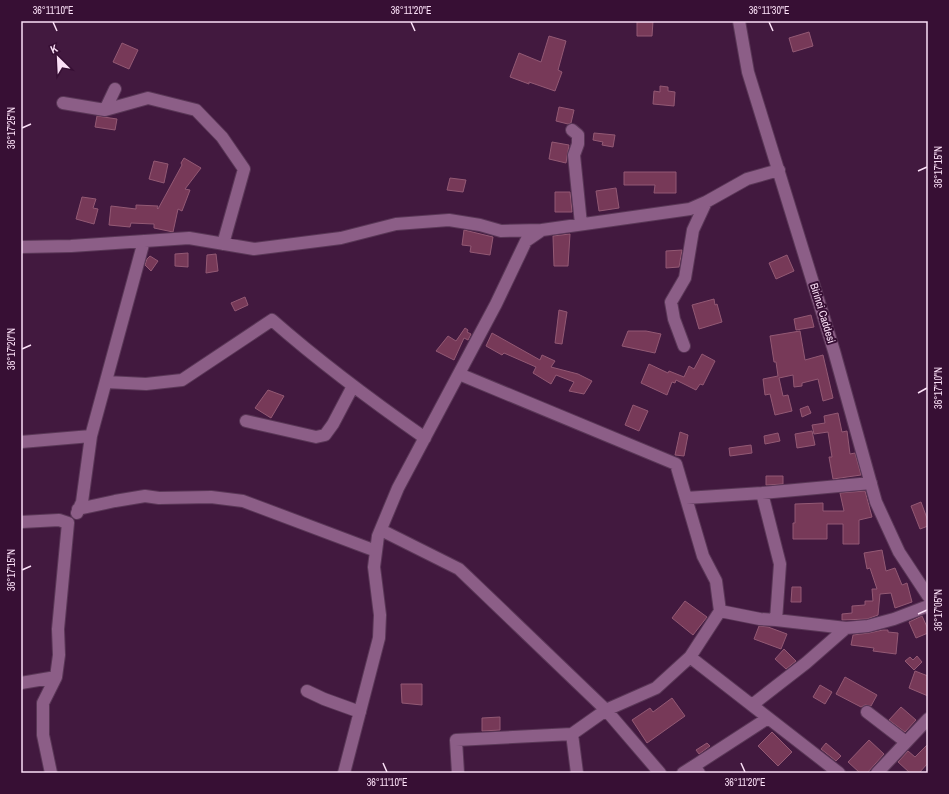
<svg xmlns="http://www.w3.org/2000/svg" width="949" height="794" viewBox="0 0 949 794" font-family="'Archivo Narrow',sans-serif">
<style>
.building{fill:#773958;stroke:#935974}
.lines{fill:none;stroke-linecap:round;stroke-linejoin:round}
.minor-casing{stroke:#5a3757;stroke-width:14}
.minor{stroke:#8c5e87;stroke-width:12}
.ticks{fill:none;stroke:#fbe0f7;stroke-width:1.5}
.labels{text-anchor:middle;stroke-width:4;stroke-linejoin:round;paint-order:stroke}
.street-label{font-size:11px;fill:#fbe0f7;stroke:#370f34}
.neatline{fill:none;stroke:#fbe0f7;stroke-width:1.5}
.ticks-label{font-size:10px;text-anchor:middle;fill:#fbe0f7}
</style>
<rect width="100%" height="100%" fill="#42193f"/>
<path class="building" d="M637 21H653L652 36H637Z
M809 32 813 46 793 52 789 38Z
M549 36 566 41 558 70 562 72 555 91 529 82V84L510 77 519 53 541 62Z
M122 43 138 50 129 69 113 62Z
M660 86 668 87V91L675 92 674 106 653 104 654 91 660 92Z
M559 107 574 110 571 123 568 124 556 121Z
M97 116 117 119 115 130 95 127Z
M594 133 615 135 613 147 602 145 603 142 593 140Z
M552 142 569 145 566 163 549 159Z
M184 158 201 168 185 189 190 190 182 211 178 209 173 232 154 228V224L131 223 130 227 109 225 111 206 136 209V205L158 206 157 208 158 209 182 165 181 163Z
M154 161 168 164 164 183 149 179Z
M624 172H676V193H654L655 185H624Z
M450 178 466 180 463 192 447 190Z
M616 188 619 208 599 211 596 191Z
M555 192H570L572 212H555Z
M82 197 96 199 93 208 98 209 94 224 76 219Z
M464 230 493 237 490 255 470 252 471 246 462 245Z
M570 234 568 266H554L553 236Z
M682 250 679 267 666 268V251Z
M188 253V267L175 266V254Z
M216 254 218 271 206 273 207 255Z
M787 255 794 271 776 279 769 263Z
M150 256 158 261 151 271 145 265 147 259Z
M245 297 248 305 235 311 231 303Z
M714 299 715 305 717 304 722 322 699 329 692 305Z
M559 310 567 312 562 344 555 343Z
M811 315 814 327 796 330 794 319Z
M465 328 468 330 467 332 471 334 468 340 464 338 454 360 436 351 448 336 456 341Z
M628 331H646L661 334 655 353 622 346Z
M800 331 805 360 823 355 833 398 823 401 818 379 802 383V386L794 387 793 375 779 378 783 396 788 395 792 411 775 415 770 394 765 395 763 379 778 376 776 362H774L770 336Z
M492 333 540 360 542 355 555 361 551 367 578 374 592 381 584 394 569 391 574 382 556 375 551 384 533 373 536 367 504 353 502 355 486 346Z
M702 354 715 361 703 385 700 384 696 390 676 380 675 383 672 382 667 395 641 383 649 364 668 373 669 371 684 377 689 366 694 369Z
M268 390 284 396 271 418 255 408Z
M633 405 648 411 639 431 625 425Z
M808 406 811 413 802 417 800 409Z
M838 413 842 432 847 431 850 454 855 453 861 475 833 479 829 457H832L828 432 814 434 812 425 825 423 824 416Z
M812 431 815 445 797 448 795 434Z
M680 432 688 435 684 456 675 455Z
M778 433 780 441 765 444 764 436Z
M751 445 752 453 730 456 729 448Z
M766 476H783V484L766 485Z
M865 491 872 517 859 520V544H843V524H827V539H793V523H795V504L823 503V511H844L840 493Z
M921 502 928 521V526L920 529 911 506Z
M882 550 886 571 895 568 902 585 907 583 912 602 895 608 891 593 880 594 878 615 867 619 842 620V614L852 613V606L865 605V601H873L872 589H877L870 568 867 569 864 553Z
M792 587H801V602H791Z
M685 601 707 617 693 635 672 618Z
M922 616 928 629V633L916 638 909 622Z
M759 626 768 627 787 634 781 649 754 639Z
M883 630H888V632L898 633 896 654 873 651 874 648 851 645 853 635 869 633Z
M784 649 796 661 786 669 775 659Z
M917 656 922 662 914 670 905 661 910 657 913 660Z
M915 671 928 676V696L909 688Z
M845 677 877 695 871 706 865 705 861 707 836 694Z
M401 684H422V705L402 703Z
M820 685 832 692 825 704 813 697Z
M672 698 685 716 647 743 632 720 650 708 653 712Z
M901 707 916 720 905 732 889 720Z
M500 717V730L482 731V718Z
M772 732 792 752 778 766 758 746Z
M869 740 884 754 867 773H860L848 762Z
M707 743 710 746 699 754 696 750Z
M826 743 841 756 836 761 821 749Z
M928 744V763L919 773H910L898 762 908 751 915 757Z"/>
<g class="lines">
<g class="minor-casing">
<path id="minor" d="M739 21 748 72 834 351 876 502 899 552 928 596
M115 89 105 110 148 98 196 110 222 137 244 169 223 244
M63 103 105 110
M572 130 578 135V144L574 155 581 224
M21 247 71 246 189 238 254 249 341 238 396 224 449 220 480 225 501 231 542 230
M684 346 674 319 671 302 685 278 693 230 706 202
M459 374 676 464 703 556 716 581 720 611
M106 382 146 384 182 380 272 320C321 363 372 401 425 438
M246 421 316 437 325 435 333 424 353 386
M21 442 91 436
M762 493 780 564 776 620
M686 498 762 493 871 483
M78 509 115 501 145 496 159 498 211 497 243 501 376 551
M77 513 82 502 91 436 144 241
M21 522 59 520 68 523 58 629 59 655 56 677 43 703V735L51 773
M381 530 459 569 606 710 572 734 456 740 458 773
M690 657 839 773
M21 683 56 677
M307 691 324 699 360 712
M752 705 806 663 846 628
M867 712 906 742
M572 734 577 773
M344 773 379 638 380 615 374 567 378 536 398 488 496 304 526 241 542 230 690 209 706 202 747 179 779 170
M660 773 606 710 656 688 690 657 720 611 760 619 776 620 846 628 868 626 894 619 928 606
M683 773 694 766
M699 773 694 766 768 718
M877 773 928 719"/>
</g>
<use href="#minor" class="minor"/>
</g>
<path class="ticks" d="M53 22 57 31M411 22 415 31M769 22 773 31M22 128 31 124M918 171 927 167M22 349 31 345M918 393 927 388M22 570 31 566M918 614 927 610M383 763 387 772M741 763 745 772"/>
<g class="labels">
<g class="street-label">
<text transform="translate(823 313) rotate(73)" y="4">Birinci Caddesi</text>
</g>
</g>
<rect width="949" height="794" fill="none" stroke="#370f34" stroke-width="44"/>
<g transform="translate(58 58) rotate(336)" stroke="#370f34" stroke-width="3" paint-order="stroke">
<path d="M0-3L7 15L0 10L-7 15Z" fill="#fbe0f7"/>
<text y="-6" font-size="11" font-weight="bold" text-anchor="middle" fill="#fbe0f7">K</text>
</g>
<rect x="22" y="22" width="905" height="750" class="neatline"/>
<g class="ticks-label">
<text x="53" y="14">36°11'10"E</text>
<text x="411" y="14">36°11'20"E</text>
<text x="769" y="14">36°11'30"E</text>
<text transform="translate(11 128) rotate(-90)" y="4">36°17'25"N</text>
<text transform="translate(938 167) rotate(-90)" y="4">36°17'15"N</text>
<text transform="translate(11 349) rotate(-90)" y="4">36°17'20"N</text>
<text transform="translate(938 388) rotate(-90)" y="4">36°17'10"N</text>
<text transform="translate(11 570) rotate(-90)" y="4">36°17'15"N</text>
<text transform="translate(938 610) rotate(-90)" y="4">36°17'05"N</text>
<text x="387" y="786">36°11'10"E</text>
<text x="745" y="786">36°11'20"E</text>
</g>
</svg>
